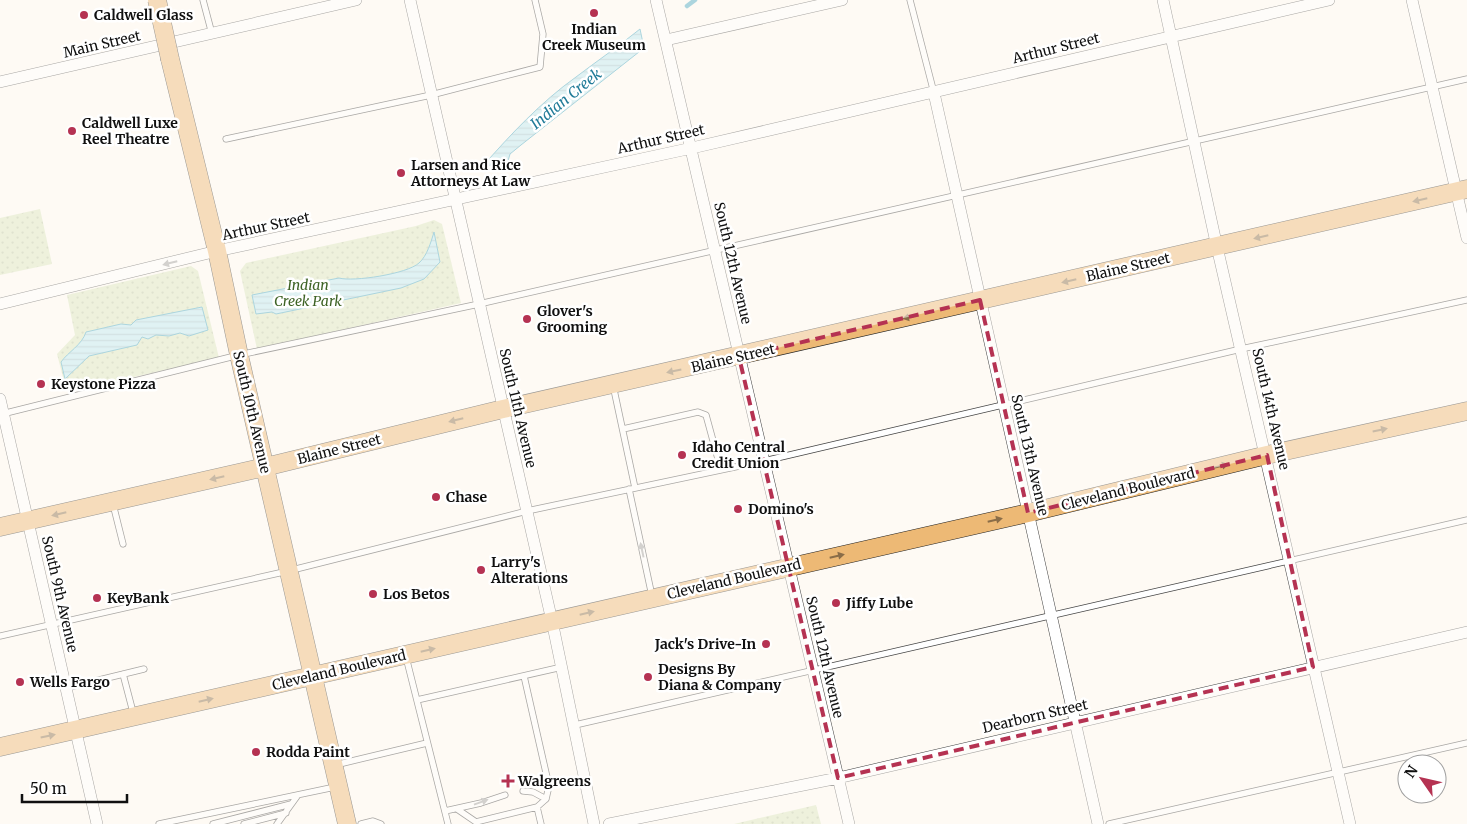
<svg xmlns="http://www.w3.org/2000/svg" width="1467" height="824" viewBox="0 0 1467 824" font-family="Merriweather,serif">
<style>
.grass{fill:url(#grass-dots)}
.water{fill:url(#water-rules);stroke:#49a9c3}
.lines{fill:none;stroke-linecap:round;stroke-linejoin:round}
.stream{stroke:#49a9c3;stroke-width:4.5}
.service-casing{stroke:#434343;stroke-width:7}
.minor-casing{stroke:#434343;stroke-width:12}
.primary-casing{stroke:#212121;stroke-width:19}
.service{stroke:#fff;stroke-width:5.5}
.minor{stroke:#fff;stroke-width:11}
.primary{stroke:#edb975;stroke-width:18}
.primary-bridge-casing{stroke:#212121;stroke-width:19;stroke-linecap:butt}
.primary-bridge{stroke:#edb975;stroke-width:18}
.oneway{fill:#8a6d48}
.oneway2{fill:#9f9f9f}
.marked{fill:none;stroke:#b53252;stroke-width:4;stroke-dasharray:10 6;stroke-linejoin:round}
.poi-dot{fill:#b53252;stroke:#fff;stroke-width:2}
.labels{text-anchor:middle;stroke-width:5;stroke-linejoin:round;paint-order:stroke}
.poi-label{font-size:14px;font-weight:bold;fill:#101010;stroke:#fff;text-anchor:start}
.street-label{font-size:14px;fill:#101010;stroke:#fff}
.park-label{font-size:14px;font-style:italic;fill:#3e6325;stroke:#fff}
.water-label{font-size:15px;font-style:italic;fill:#227c99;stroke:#fff}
</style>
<defs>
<pattern id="grass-dots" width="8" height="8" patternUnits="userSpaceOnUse" patternTransform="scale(1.25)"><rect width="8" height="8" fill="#dbe7bf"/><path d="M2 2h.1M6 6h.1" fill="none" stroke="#bbc5a3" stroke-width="1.8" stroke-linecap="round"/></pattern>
<pattern id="water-rules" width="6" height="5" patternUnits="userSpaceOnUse" patternTransform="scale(1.25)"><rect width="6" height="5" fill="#bce8f2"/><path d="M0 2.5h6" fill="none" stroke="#a1c6ce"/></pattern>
</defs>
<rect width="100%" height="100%" fill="#fefaf4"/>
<path class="grass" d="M40 209 52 264 0 275V218Z
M434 220 442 224 461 303 257 349 240 271 246 263 416 226Z
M191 266 198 271 219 358 71 391 70 384 65 385 57 354 75 335 67 295Z
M816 805 821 824H734Z"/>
<path class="water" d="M640 29 644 48 521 145 510 154 508 161 482 167C510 135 541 102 576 77 597 61 619 46 640 29Z
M434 232 440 262 424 279 401 288 276 314 272 312 256 314 252 295 339 278C353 282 407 274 419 263 427 256 431 242 434 232Z
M202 307 208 330 189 336 180 333 169 336 156 335 148 339 142 337 137 345 89 356 65 379 61 362C68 352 82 345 86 332L121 324 131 325 136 320Z"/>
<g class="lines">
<path class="stream" d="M687 6 695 0"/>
<g class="service-casing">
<path id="service" d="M203 0 212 34
M910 0 934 93
M226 139 431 95 540 67 543 34 535 0
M613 385 635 488
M2 414 239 355 479 304 1467 79
M623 429 698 412 706 415 721 470
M629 489 652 596
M113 504 123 544
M0 636 288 571 527 511 764 461 1241 349 1467 300
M406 657 448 824
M123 674 134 716
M66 688 144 669
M417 700 562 667
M575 725 1467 520
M335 765 427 743
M523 791 533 792 546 799
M537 807 541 824
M457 809 476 822 537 807 546 799 549 786 524 676
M445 811 481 803 505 795
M159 824 335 787
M213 824 291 804
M244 824 286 813
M277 824 298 795
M361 824 373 821 381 824
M1109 824 1467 743"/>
</g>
<g class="minor-casing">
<path id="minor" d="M410 0 552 621 594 824
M656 0 849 824
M1163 0 1217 247 1350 824
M1412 0 1467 238
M666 40 842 0
M0 82 356 0
M934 93 1098 824
M0 304 217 251 692 148 1329 0
M0 399 97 824
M609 824 838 778 1467 632"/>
</g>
<g class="primary-casing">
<path id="primary" d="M170 59 217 251 239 355 347 824
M0 527 265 467 503 409 1467 189
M0 747 1028 513 1267 455 1467 411"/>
</g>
<use href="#service" class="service"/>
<use href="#minor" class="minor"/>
<use href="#primary" class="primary"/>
<g class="primary-bridge-casing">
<path id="primary-bridge" d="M157 0 170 59"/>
</g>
<use href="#primary-bridge" class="primary-bridge"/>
</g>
<defs><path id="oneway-solid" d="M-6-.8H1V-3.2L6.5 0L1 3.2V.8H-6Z" transform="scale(1.25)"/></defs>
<g class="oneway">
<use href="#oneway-solid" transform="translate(1420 200) rotate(167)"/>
<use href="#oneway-solid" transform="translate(1261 237) rotate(167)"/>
<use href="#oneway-solid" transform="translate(1069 281) rotate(167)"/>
<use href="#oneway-solid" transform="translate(910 317) rotate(167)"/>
<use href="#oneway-solid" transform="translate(674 371) rotate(168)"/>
<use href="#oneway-solid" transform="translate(456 420) rotate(166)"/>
<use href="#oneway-solid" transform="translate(1380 430) rotate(-12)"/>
<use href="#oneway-solid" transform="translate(1221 466) rotate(-14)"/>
<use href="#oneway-solid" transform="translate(217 478) rotate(167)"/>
<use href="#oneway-solid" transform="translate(59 514) rotate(167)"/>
<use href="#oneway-solid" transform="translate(995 520) rotate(-13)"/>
<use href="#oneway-solid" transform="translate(837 556) rotate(-13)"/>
<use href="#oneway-solid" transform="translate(587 613) rotate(-13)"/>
<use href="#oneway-solid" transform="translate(428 650) rotate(-13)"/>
<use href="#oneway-solid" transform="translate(206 700) rotate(-13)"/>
<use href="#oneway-solid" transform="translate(48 736) rotate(-12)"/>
</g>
<g class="oneway2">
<use href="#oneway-solid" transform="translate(170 263) rotate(166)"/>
<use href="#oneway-solid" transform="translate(642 550) rotate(-102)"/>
<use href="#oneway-solid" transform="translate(481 802) rotate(-20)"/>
</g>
<path d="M0 0H1467V824H0ZM980 300 1028 513 1267 455 1313 667 838 778 739 357Z" fill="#fefaf4" fill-opacity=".55" fill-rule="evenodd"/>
<path class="marked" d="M980 300 1028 513 1267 455 1313 667 838 778 739 357Z"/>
<g class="poi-dot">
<circle cx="594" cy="13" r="5"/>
<circle cx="84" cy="15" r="5"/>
<circle cx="72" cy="131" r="5"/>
<circle cx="401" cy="173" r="5"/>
<circle cx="527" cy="319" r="5"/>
<circle cx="41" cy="384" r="5"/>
<circle cx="682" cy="455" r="5"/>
<circle cx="436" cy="497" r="5"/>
<circle cx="738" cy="509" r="5"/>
<circle cx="481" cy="570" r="5"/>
<circle cx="373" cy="594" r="5"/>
<circle cx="97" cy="598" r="5"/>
<circle cx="836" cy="603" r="5"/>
<circle cx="766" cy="644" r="5"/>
<circle cx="648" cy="677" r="5"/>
<circle cx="20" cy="682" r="5"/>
<circle cx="256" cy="752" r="5"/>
<path d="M505.5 773.5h5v5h5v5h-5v5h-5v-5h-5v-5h5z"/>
</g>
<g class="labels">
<g class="poi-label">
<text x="94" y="20">Caldwell Glass</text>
<text x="594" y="34" text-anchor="middle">Indian<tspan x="594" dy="16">Creek Museum</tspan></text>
<text x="82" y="128">Caldwell Luxe<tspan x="82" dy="16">Reel Theatre</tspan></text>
<text x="411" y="170">Larsen and Rice<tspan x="411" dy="16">Attorneys At Law</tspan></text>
<text x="537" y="316">Glover's<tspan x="537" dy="16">Grooming</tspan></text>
<text x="51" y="389">Keystone Pizza</text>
<text x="692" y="452">Idaho Central<tspan x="692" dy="16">Credit Union</tspan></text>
<text x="446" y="502">Chase</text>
<text x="748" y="514">Domino's</text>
<text x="491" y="567">Larry's<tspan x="491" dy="16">Alterations</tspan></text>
<text x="383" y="599">Los Betos</text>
<text x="107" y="603">KeyBank</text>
<text x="846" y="608">Jiffy Lube</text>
<text x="756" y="649" text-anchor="end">Jack's Drive-In</text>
<text x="658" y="674">Designs By<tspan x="658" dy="16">Diana &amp; Company</tspan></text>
<text x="30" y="687">Wells Fargo</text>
<text x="266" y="757">Rodda Paint</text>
<text x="518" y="786">Walgreens</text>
</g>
<g class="street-label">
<text transform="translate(102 44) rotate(-13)" y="5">Main Street</text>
<text transform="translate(1056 48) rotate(-14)" y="5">Arthur Street</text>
<text transform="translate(661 139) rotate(-13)" y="5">Arthur Street</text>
<text transform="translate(266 226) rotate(-12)" y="5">Arthur Street</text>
<text transform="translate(733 263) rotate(77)" y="5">South 12th Avenue</text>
<text transform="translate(1128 267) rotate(-13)" y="5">Blaine Street</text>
<text transform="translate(733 358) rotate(-13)" y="5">Blaine Street</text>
<text transform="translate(518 408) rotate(77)" y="5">South 11th Avenue</text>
<text transform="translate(1271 409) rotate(77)" y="5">South 14th Avenue</text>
<text transform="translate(252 412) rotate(77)" y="5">South 10th Avenue</text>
<text transform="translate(339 449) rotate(-14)" y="5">Blaine Street</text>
<text transform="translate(1030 455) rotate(77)" y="5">South 13th Avenue</text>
<text transform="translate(1128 489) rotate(-14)" y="5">Cleveland Boulevard</text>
<text transform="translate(734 579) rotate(-13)" y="5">Cleveland Boulevard</text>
<text transform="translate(60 594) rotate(77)" y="5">South 9th Avenue</text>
<text transform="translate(825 657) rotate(77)" y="5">South 12th Avenue</text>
<text transform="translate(339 670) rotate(-13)" y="5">Cleveland Boulevard</text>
<text transform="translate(1035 716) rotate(-13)" y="5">Dearborn Street</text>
</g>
<g class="park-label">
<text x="308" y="290">Indian<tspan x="308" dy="16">Creek Park</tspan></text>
</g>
<g class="water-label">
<text transform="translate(566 99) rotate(-39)" y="5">Indian Creek</text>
</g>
</g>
<g transform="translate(1422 779) rotate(304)"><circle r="24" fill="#ffffff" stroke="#9f9f9f"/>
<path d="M0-4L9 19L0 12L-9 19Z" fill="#b53252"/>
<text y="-8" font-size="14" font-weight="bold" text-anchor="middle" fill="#101010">N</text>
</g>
<path d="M22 794v8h105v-8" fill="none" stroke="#101010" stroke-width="2.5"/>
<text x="30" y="794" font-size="15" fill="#101010" stroke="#ffffff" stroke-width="4" paint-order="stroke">50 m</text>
</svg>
